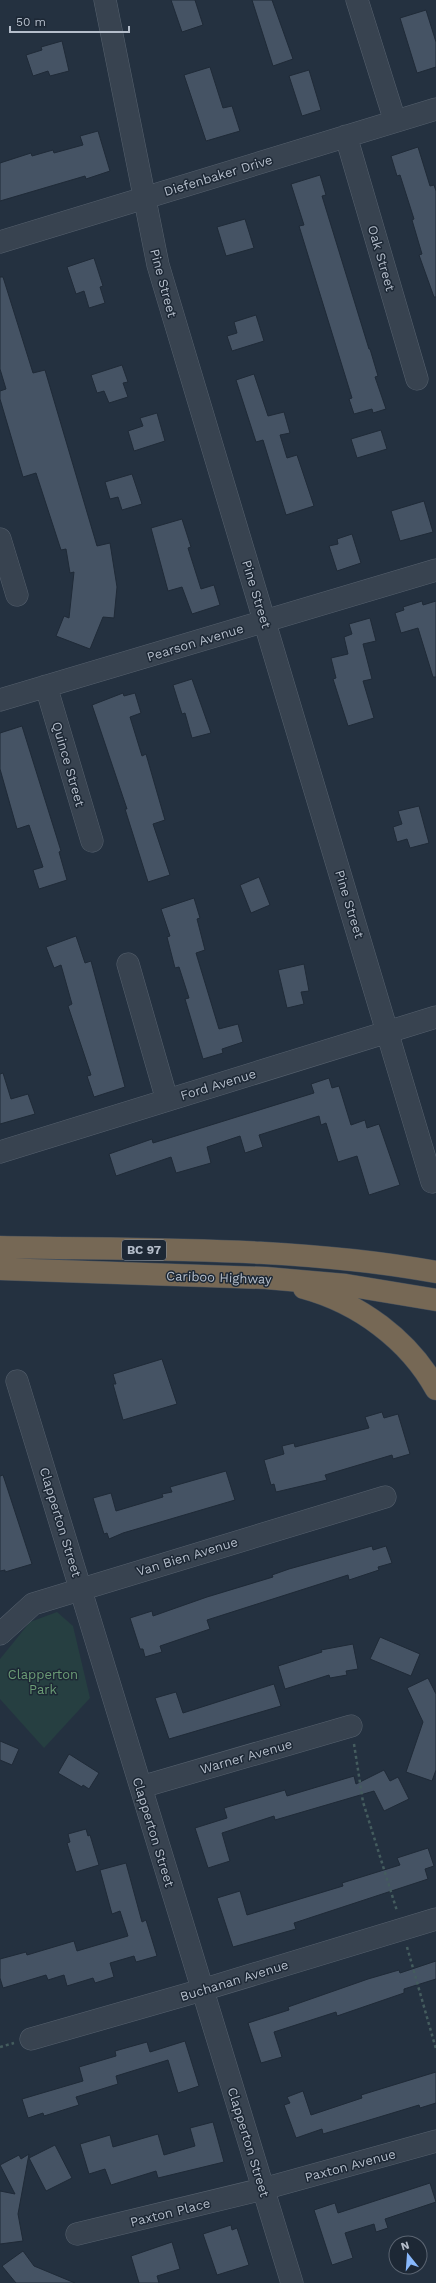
<svg xmlns="http://www.w3.org/2000/svg" width="436" height="2283" viewBox="0 0 436 2283" font-family="'Work Sans',sans-serif">
<style>
.green{fill:#263f41}
.building{fill:#455364;stroke:#1f2a37}
.lines{fill:none;stroke-linecap:round;stroke-linejoin:round}
.minor-casing{stroke:#56616e;stroke-width:23}
.highway-casing{stroke:#434e5b;stroke-width:23}
.path{stroke:#445c5e;stroke-width:2.5;stroke-dasharray:3 3;stroke-linecap:butt}
.minor{stroke:#384350;stroke-width:22}
.highway{stroke:#766855;stroke-width:22}
.labels{text-anchor:middle;stroke-width:3;stroke-linejoin:round;paint-order:stroke}
.shield{fill:#1d2835;stroke:#87919e;stroke-width:1}
.shield-label{font-size:12px;font-weight:bold;fill:#b5becb}
.street-label{font-size:13px;fill:#b5becb;stroke:#1d2835}
.park-label{font-size:13px;fill:#6b9c75;stroke:#1d2835}
</style>
<rect width="100%" height="100%" fill="#243140"/>
<path class="green" d="M57 1612 73 1626 90 1698 44 1748 0 1699V1659L30 1622Z"/>
<path class="building" d="M171 0H195L203 25 182 32Z
M252 0H272L293 59 273 66Z
M426 10 436 42V67L417 73 400 18Z
M62 41 69 71 50 76 48 71 33 76 26 55 42 50 41 47Z
M210 67 223 108 232 106 240 131 206 141 184 75Z
M309 70 321 110 302 116 289 76Z
M98 131 110 171 86 179 85 176 0 201V163L31 153 32 156 53 150 54 153 83 145 80 136Z
M418 147 430 186 434 185 436 191V297H434L419 255 422 254 412 220 414 219 400 175 397 176 391 156Z
M320 175 326 195 322 196 369 349H370L378 376 375 377 386 409 373 413 372 409 354 414 349 399 352 398 299 226 304 225 291 184Z
M245 219 254 248 226 256 217 227Z
M94 258 103 286 100 287 105 303 89 308 84 291 76 294 67 267Z
M0 277H3L33 373 45 370 97 546 110 543 117 587 114 618 103 617 90 649 56 636 64 616 69 618 74 572 70 573 66 549 61 550 36 473 23 477 0 399V391L6 389 0 369Z
M256 315 264 341 232 351 227 336 237 333 234 322Z
M122 365 128 382 123 383 128 397 109 403 104 391 97 393 91 375Z
M254 374 268 416 284 412 290 433 280 435 287 458 297 455 314 506 286 515 263 440 256 442 236 380Z
M157 413 165 441 134 451 128 431 143 426 140 418Z
M381 430 387 449 357 458 351 439Z
M132 474 142 504 122 510 118 497 110 499 105 482Z
M424 501 433 532 400 541 391 511Z
M182 519 191 547 188 548 201 589 214 585 220 605 192 614 182 587 168 591 151 528Z
M352 534 361 563 337 571 329 546 338 544 337 539Z
M422 601 423 605 436 601V677H433L418 628 401 633 395 613 404 610 403 607Z
M370 618 376 641 363 644 372 679 363 681 374 718 348 726 333 679 336 678 331 658 348 654 344 637 352 634 349 624Z
M192 679 211 733 192 738 185 713 182 714 173 685Z
M123 693 124 696 135 693 141 713 130 717 142 756 146 754 165 820 153 824 170 875 148 882 125 809H127L92 705Z
M22 726 61 851 59 852 67 880 39 889 33 870 43 867 29 825 17 829 0 769V733Z
M419 806 429 843 410 848 407 839 397 842 393 827 402 824 398 811Z
M259 877 270 905 251 913 240 885Z
M194 898 200 918 197 919 205 950 196 953 219 1029 238 1024 243 1042 222 1049 223 1053 203 1059 185 999 189 998 179 967 175 968 167 937 170 936 161 909Z
M76 936 85 963 91 961 125 1087 94 1097 87 1076 91 1075 68 1006 72 1004 61 965 54 968 46 947Z
M304 964 309 991 301 992 304 1004 287 1008 278 970Z
M3 1073 11 1099 28 1094 35 1114 0 1124V1074Z
M329 1078 332 1088 339 1086 351 1125 365 1120 367 1128 379 1124 400 1185 369 1195 357 1156 338 1162 326 1123 321 1125 319 1116 259 1135 263 1147 245 1153 240 1136 207 1147 211 1163 176 1173 171 1157 116 1176 109 1154 152 1139 153 1143 314 1093 311 1084Z
M162 1359 177 1404 123 1420 113 1384H116L113 1374Z
M382 1412 384 1418 398 1414 410 1454 393 1459 392 1455 325 1475 327 1480 276 1492 274 1484 271 1485 264 1460 284 1454 282 1446 294 1443 295 1447 369 1428 365 1417Z
M226 1471 235 1500 123 1533 109 1539 107 1533 104 1534 93 1498 111 1493 116 1511 163 1497 162 1494 172 1492 170 1487Z
M3 1475 32 1564 5 1572V1570L0 1571V1476Z
M372 1546 373 1550 386 1546 392 1563 378 1567 379 1570 349 1580 348 1575 207 1620 210 1629 160 1646 162 1652 145 1657 143 1649H140L130 1618 152 1611 153 1616 207 1597 273 1577 272 1575 289 1569Z
M380 1637 420 1654 411 1676 370 1659Z
M353 1644 358 1669 346 1671 347 1675 330 1678 329 1675 285 1689 278 1666 322 1652 321 1650Z
M428 1678 436 1694V1770L432 1781 406 1772 423 1722 407 1688Z
M274 1684 281 1706 169 1739 155 1698 176 1692 183 1713Z
M0 1741 19 1749 12 1765 0 1760Z
M69 1754 99 1773 89 1789 83 1785 82 1787 58 1773Z
M384 1770 390 1781 398 1777 409 1799 384 1811 374 1791 275 1820 274 1816 222 1833 230 1861 208 1868 195 1828 227 1818 224 1808 285 1790 287 1796 354 1776 356 1784Z
M86 1829 88 1836 90 1835 99 1865 76 1872 67 1843 70 1842 68 1834Z
M428 1848 434 1866 425 1869 428 1879 294 1923 296 1929 233 1947 217 1898 240 1891 247 1915 343 1886 342 1883 400 1865 397 1858Z
M126 1863 142 1922 146 1920 157 1956 136 1962 134 1956 110 1963 114 1977 95 1983 93 1978 67 1986 64 1975 48 1980 46 1975 3 1988 0 1978V1959L26 1952 27 1955 74 1941 77 1951 128 1936 120 1911 112 1914 100 1870Z
M436 1961V1979L404 1989V1993L337 2016 336 2012 274 2032 282 2057 261 2063 248 2023 289 2010 288 2007 368 1979 399 1970 400 1973Z
M185 2041 199 2086 178 2093 168 2060 116 2076 118 2084 76 2097 79 2105 44 2116 43 2113 28 2118 22 2099 83 2081 79 2067 116 2056 115 2051 147 2042 150 2052Z
M436 2072V2103L420 2108 419 2105 323 2134 322 2129 296 2138 284 2105 290 2103 287 2097 303 2091 311 2115 362 2098 361 2095Z
M213 2122 224 2162 158 2178 156 2171 111 2185 105 2169 89 2174 80 2144 110 2135 113 2147 158 2134 164 2155 195 2146 190 2128Z
M55 2145 72 2178 46 2191 29 2158Z
M29 2154 18 2214 23 2241 0 2244V2191L15 2194 0 2165 19 2155 21 2159Z
M430 2183 436 2202 385 2219 388 2228 376 2232 374 2224 345 2233 353 2258 332 2265 314 2210 335 2203 338 2213Z
M231 2225 232 2230 237 2228 249 2265 217 2275 203 2234Z
M172 2242 180 2269 157 2276 159 2283H139L131 2256Z
M23 2251 34 2266 75 2283H16L2 2266Z"/>
<g class="lines">
<g class="minor-casing">
<path id="minor" d="M105 0 158 265 432 1182
M357 0 395 121
M346 136 417 379
M0 242 436 109
M0 539 17 595
M46 686 92 841
M0 700 436 570
M128 964 167 1100
M0 1152 436 1017
M17 1381 292 2283
M0 1634 33 1604 385 1497
M141 1787 351 1726
M31 2039 202 1990 436 1919
M77 2234 263 2189 436 2141"/>
</g>
<g class="highway-casing">
<path id="highway" d="M0 1247C145 1250 293 1246 436 1272
M0 1269 266 1278 346 1285 436 1300
M304 1288C359 1303 409 1340 436 1389"/>
</g>
<path class="path" d="M354 1744 363 1802 397 1911
M407 1947 436 2049
M0 2047 14 2043"/>
<use href="#minor" class="minor"/>
<use href="#highway" class="highway"/>
</g>
<g class="labels">
<rect class="shield" x="122" y="1240" width="44" height="20" rx="3"/>
<g class="shield-label">
<text x="144" y="1254">BC 97</text>
</g>
<g class="street-label">
<text transform="translate(218 175) rotate(-17)" y="5">Diefenbaker Drive</text>
<text transform="translate(382 258) rotate(74)" y="5">Oak Street</text>
<text transform="translate(164 283) rotate(75)" y="5">Pine Street</text>
<text transform="translate(257 594) rotate(73)" y="5">Pine Street</text>
<text transform="translate(195 642) rotate(-17)" y="5">Pearson Avenue</text>
<text transform="translate(69 764) rotate(74)" y="5">Quince Street</text>
<text transform="translate(350 904) rotate(73)" y="5">Pine Street</text>
<text transform="translate(218 1084) rotate(-17)" y="5">Ford Avenue</text>
<text transform="translate(219 1277) rotate(2)" y="5">Cariboo Highway</text>
<text transform="translate(61 1522) rotate(73)" y="5">Clapperton Street</text>
<text transform="translate(187 1556) rotate(-17)" y="5">Van Bien Avenue</text>
<text transform="translate(246 1756) rotate(-16)" y="5">Warner Avenue</text>
<text transform="translate(154 1832) rotate(73)" y="5">Clapperton Street</text>
<text transform="translate(234 1980) rotate(-17)" y="5">Buchanan Avenue</text>
<text transform="translate(249 2142) rotate(73)" y="5">Clapperton Street</text>
<text transform="translate(350 2165) rotate(-15)" y="5">Paxton Avenue</text>
<text transform="translate(170 2212) rotate(-14)" y="5">Paxton Place</text>
</g>
<g class="park-label">
<text x="43" y="1679">Clapperton<tspan x="43" dy="15">Park</tspan></text>
</g>
</g>
<g transform="translate(408 2255) rotate(343)"><circle r="19" fill="#1d2835" stroke="#5a6471"/>
<path d="M0-3L7 15L0 10L-7 15Z" fill="#88b8fc"/>
<text y="-6" font-size="11" font-weight="bold" text-anchor="middle" fill="#b5becb">N</text>
</g>
<path d="M10 26v6h119v-6" fill="none" stroke="#b5becb" stroke-width="2"/>
<text x="16" y="26" font-size="12" fill="#b5becb" stroke="#1d2835" stroke-width="3" paint-order="stroke">50 m</text>
</svg>
